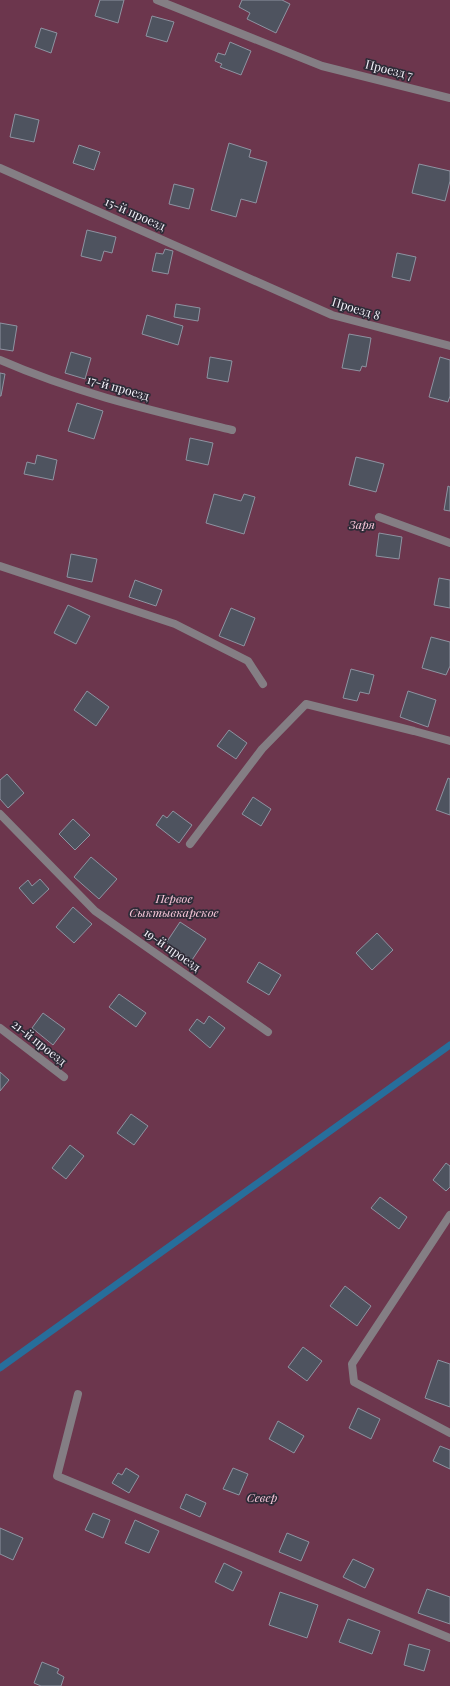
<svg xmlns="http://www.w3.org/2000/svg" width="450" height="1686" viewBox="0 0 450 1686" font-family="'Playfair Display',serif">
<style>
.green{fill:#6c364d}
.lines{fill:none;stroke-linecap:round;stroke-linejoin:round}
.stream{stroke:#276e9b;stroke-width:7}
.building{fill:#4e535f;stroke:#8e93a1}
.service{stroke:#847e84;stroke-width:8}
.labels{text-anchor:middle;stroke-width:3.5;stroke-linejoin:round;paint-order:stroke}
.street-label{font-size:12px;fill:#f4f2fa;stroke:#2e2b37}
.park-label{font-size:12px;font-style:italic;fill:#f9c7da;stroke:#2e2b37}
</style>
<rect width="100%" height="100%" fill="#383542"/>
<path class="green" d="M0 0H450V1686H0Z"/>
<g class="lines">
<path class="stream" d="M0 1368 450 1045"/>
</g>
<path class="building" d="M100 0H124L118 23 95 16Z
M242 0H282L290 4 276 33 247 19 250 13 239 7Z
M152 16 174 22 167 42 146 36Z
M41 28 57 33 51 53 35 47Z
M230 42 251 51 241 75 220 67 222 64 215 61 218 53 225 55Z
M15 114 39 120 34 142 10 137Z
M229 143 251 150 249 157 267 162 256 203 241 199 236 217 211 210Z
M79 145 100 152 94 170 73 163Z
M419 164 450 171V181L445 201 412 193Z
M174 184 194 189 189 209 169 204Z
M87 230 116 237 112 253 104 251 101 261 81 256Z
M165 249 173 251 168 274 152 271 156 253 163 254Z
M397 253 416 257 410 281 392 277Z
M176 304 200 308 198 321 174 317Z
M147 315 183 326 178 345 142 334Z
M0 323 17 326 13 351 0 349Z
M349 334 371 338 366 367 362 366 360 371 342 368Z
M71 352 91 358 85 379 65 373Z
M210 357 232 361 228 382 207 378Z
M440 357 450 360V396L448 402 429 397Z
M0 373 5 374 1 396H0Z
M77 403 103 411 94 439 68 431Z
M190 438 213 443 208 465 186 460Z
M37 455 57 460 53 480 24 474 27 462 35 464Z
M356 457 384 464 376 492 349 485Z
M448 486 450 487V511L444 510Z
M214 494 241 501 244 494 255 497 244 534 206 523Z
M379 533 402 537 399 559 376 556Z
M71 554 97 559 92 582 67 577Z
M439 578 450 580V608L434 605Z
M135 580 162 590 156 606 129 597Z
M68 605 90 616 76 644 54 633Z
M231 608 255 618 244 646 219 636Z
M431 637 450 642V666L446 675 422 668Z
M351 669 374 675 369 694 360 692 357 701 343 698Z
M87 691 109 707 96 726 74 710Z
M408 691 436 700 428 727 400 717Z
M229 730 247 743 236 759 217 746Z
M7 774 24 793 8 808 0 799V780Z
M448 778 450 779V815L436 810Z
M253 797 271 809 261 826 242 814Z
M173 811 192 825 179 843 156 825 163 815 167 818Z
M73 819 90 835 75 850 59 834Z
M91 857 117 879 99 899 74 877Z
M40 879 49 889 33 904 19 888 28 880 32 886Z
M73 907 92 924 74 943 56 927Z
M180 922 206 939 192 960 166 943Z
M377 933 393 950 372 970 356 953Z
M259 962 281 975 269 995 247 982Z
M119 994 146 1013 136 1027 109 1007Z
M43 1013 65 1029 53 1045 32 1028Z
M209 1016 225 1028 210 1048 189 1030 197 1019 204 1024Z
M0 1072 9 1080 0 1091Z
M131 1114 148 1126 134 1145 117 1133Z
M70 1145 84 1156 66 1179 52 1168Z
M446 1163 450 1166V1187L446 1191 433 1180Z
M380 1197 407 1217 399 1229 371 1208Z
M345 1286 371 1306 357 1326 330 1306Z
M303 1347 322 1361 307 1381 288 1367Z
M438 1360 450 1364V1407L425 1398Z
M358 1408 380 1419 371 1439 349 1428Z
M278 1421 304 1436 294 1453 269 1439Z
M440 1446 450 1450V1469L433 1461Z
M126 1468 139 1476 129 1493 112 1483 118 1473 122 1475Z
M233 1468 248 1474 239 1495 223 1489Z
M186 1494 206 1503 200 1517 180 1508Z
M93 1513 110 1520 103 1538 85 1530Z
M135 1520 159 1531 149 1553 125 1543Z
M0 1528 23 1538 13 1560 0 1554Z
M287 1533 309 1542 301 1561 279 1552Z
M353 1559 374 1569 365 1588 343 1577Z
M224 1563 242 1572 233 1591 215 1582Z
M427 1589 450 1597V1624L418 1613Z
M280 1592 318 1605 307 1638 269 1625Z
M348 1619 380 1631 372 1654 339 1642Z
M409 1644 430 1650 424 1671 404 1665Z
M42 1662 59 1669 57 1673 64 1677 61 1686H41L34 1683Z"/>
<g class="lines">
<path class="service" d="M157 0 322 66 450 98
M0 168 332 315 450 346
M0 360C75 393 154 411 232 430
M379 517 450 543
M0 566 175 624 248 661 263 684
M0 814 95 911 268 1032
M190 844 262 749 306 704 414 731 450 741
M0 1028 64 1077
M450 1215 352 1364 354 1382 450 1433
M78 1394 57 1476 450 1638"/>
</g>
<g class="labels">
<g class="street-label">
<text transform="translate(389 70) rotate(14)" y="4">Проезд 7</text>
<text transform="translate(135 214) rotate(24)" y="4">15-й проезд</text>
<text transform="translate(356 309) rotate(17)" y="4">Проезд 8</text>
<text transform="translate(118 388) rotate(16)" y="4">17-й проезд</text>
<text transform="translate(172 950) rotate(35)" y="4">19-й проезд</text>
<text transform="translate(39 1043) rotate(38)" y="4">21-й проезд</text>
</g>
<g class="park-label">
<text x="362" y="529">Заря</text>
<text x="174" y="903">Первое<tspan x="174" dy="14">Сыктывкарское</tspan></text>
<text x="262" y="1502">Север</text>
</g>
</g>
</svg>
